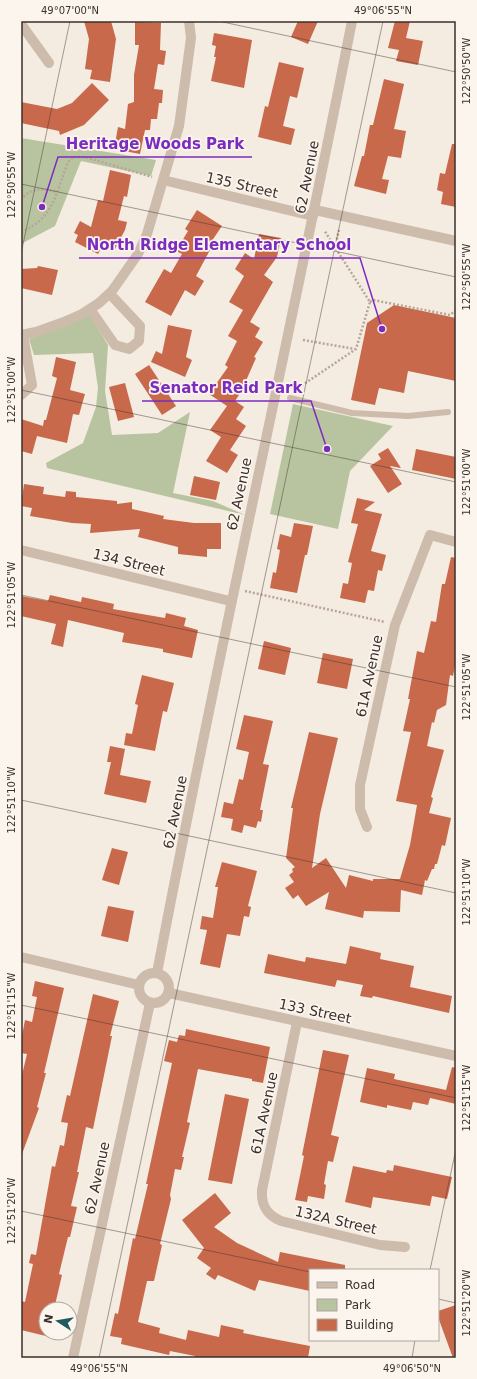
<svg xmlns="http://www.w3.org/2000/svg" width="477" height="1379" viewBox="0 0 477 1379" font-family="'DejaVu Sans',sans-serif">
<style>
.green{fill:#b8c4a0}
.building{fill:#c8694b}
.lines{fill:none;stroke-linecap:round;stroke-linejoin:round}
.path{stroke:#b9a596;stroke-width:2.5;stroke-dasharray:2 2;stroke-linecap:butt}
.service{stroke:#cdbbac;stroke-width:6}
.minor{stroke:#cdbbac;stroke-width:10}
.ticks{fill:none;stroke:#3b302b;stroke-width:1;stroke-opacity:0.45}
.labels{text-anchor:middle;stroke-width:3.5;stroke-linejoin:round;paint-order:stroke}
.street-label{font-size:14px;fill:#3b302b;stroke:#fbf5ee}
.leader{fill:none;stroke:#7b2cbf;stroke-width:1.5}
.callout-dot{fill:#7b2cbf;stroke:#fbf5ee;stroke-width:1.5}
.callout-label{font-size:15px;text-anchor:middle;font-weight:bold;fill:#7b2cbf;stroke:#fbf5ee;stroke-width:3.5;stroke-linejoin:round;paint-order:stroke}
.neatline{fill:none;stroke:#3b302b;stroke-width:1.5}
.ticks-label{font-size:10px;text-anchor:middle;fill:#3b302b}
</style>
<rect width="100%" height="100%" fill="#f4ebe1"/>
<path class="green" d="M21 138 156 160 151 176 81 161 55 226 21 244Z
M89 314 108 345 105 391 112 435 158 433 190 412 173 493 213 501 245 515 47 468 46 463 83 443 96 407 98 388 93 353 34 355 29 339Z
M293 404 393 426 350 471 338 529 270 514Z"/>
<path class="building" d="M84 21H111L116 39 110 82 90 79 92 70 85 69 89 39Z
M298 21H318L308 44 291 37Z
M395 21H410L406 38 423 41 418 65 396 61 399 50 388 48Z
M135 22 161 23 160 50 166 51 164 65 158 64 154 89 163 90 162 103H159L157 119H151L150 130H145L140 154 114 149 118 127 125 129 128 104 134 102V75L139 45H135Z
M214 33 252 40 244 88 211 81 216 57H214L216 46 212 45Z
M279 62 304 68 297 98 290 96 283 126 295 129 291 145 258 137 265 106 268 107Z
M384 79 404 84 394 129 406 131 401 158 388 156 382 179 389 180 386 194 354 186 362 156H364L370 125H373Z
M92 83 109 100 84 125 60 135 59 131 21 123V102L57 109 72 103Z
M452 144H456V207L441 204 443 192 437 190 440 173 445 174Z
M110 170 131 175 127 197 124 196 118 220 127 222 125 230 114 251 103 246 98 254 75 242 78 235 74 233 80 221 91 227 98 200 103 201Z
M197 210 222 226 207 248 210 250 196 276 204 281 195 296 185 290 171 316 145 302 164 269 171 273 182 254 176 251 188 231 185 229Z
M259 234 281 238 277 257 264 275 273 282 250 322 260 328 255 337 263 342 254 357 256 358 241 392 235 401 244 407 236 419 246 426 230 450 238 455 227 473 206 461 221 437 210 430 227 406 209 394 228 367 225 365 237 341 228 336 243 310 229 302 244 276 235 269 245 253 254 259Z
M38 266 58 270 52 295 21 288V269L37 268Z
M394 305 456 318V381L408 371 404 393 379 388 375 405 351 400 367 323Z
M168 325 192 330 186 357 192 360 185 377 151 362 156 351 162 354Z
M56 357 76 362 70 390 85 394 79 415 73 414 67 443 37 436 32 454 21 451V419L43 426 44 420H46L57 378 52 376Z
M149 365 176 406 162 415 135 374Z
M125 383 134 417 118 421 109 387Z
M388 448 401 468 390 466 402 484 388 493 370 466 381 459 378 454Z
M416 449 456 457V479L412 470Z
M194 476 220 482 216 500 190 495Z
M24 484 44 487 43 494 65 497 66 491 76 492V497L117 501V504L132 502V509L164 516 163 519 194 523H221V549H207V557L178 554V547L138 537 140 529 90 533 91 524 72 523 30 516 32 508 21 506Z
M357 498 375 502 364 510 382 514 371 551 386 555 382 571 378 570 374 591 368 590 365 603 340 598 343 583 348 584 352 563 348 562 358 524 351 523Z
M294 523 313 526 307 555H305L297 593 270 588 273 572 276 573 280 550 277 549 280 534 291 537Z
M451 557 456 558V661L453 676 450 675 446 705 437 710 434 723 432 722 427 746 444 750 431 797 433 798 429 813 451 818 445 846 442 845 437 864H435L434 869H432L427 881 425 880 422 895 401 890 400 912 364 911 363 918 325 909 329 892 306 906 298 895 293 899 285 888 294 882 289 875 293 872 292 869 295 867 286 858 293 808H291L309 732 338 738 320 814 312 868 326 858 346 888 349 875 373 881V879H400L410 845 417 805 396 801 411 732 403 731 410 699H408L417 651 424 653 431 621 436 622 442 584H445Z
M50 595 81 602 82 597 114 604 113 609 165 618 166 613 186 618 184 626 198 630 192 658 163 652V649L122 642 124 633 68 620 63 647 51 644 56 624 21 616V596L48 601Z
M264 641 291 648 285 675 258 669Z
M323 653 353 659 347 689 317 683Z
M142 675 174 683 167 712 163 711 155 751 124 745 126 733 132 734 138 705 135 704Z
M244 715 273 721 263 764 269 765 260 810H263L261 822 258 821 256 828 244 825 242 833 231 830 233 819 221 817 224 802 233 804 239 779 243 780 249 752 236 749Z
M110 746 125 749 120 775 151 781 146 803 104 794 111 762H107Z
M112 848 128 852 119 885 102 880Z
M222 862 257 871 248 906 251 907 249 917 244 916 240 936 227 934 220 968 200 964 207 930 200 929 202 916 213 918 218 887H215Z
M108 906 134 911 128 942 101 936Z
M350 946 381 953 380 959 414 966 410 987 452 996 449 1013 373 996 372 998 360 996 363 985 337 980 335 987 264 973 268 954 305 962 306 957 346 964Z
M35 981 64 988 44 1073H46L37 1107 39 1108 22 1154 21 1079 27 1054 21 1053V1041L25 1020 32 1022 37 997 32 996Z
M93 994 119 1001 110 1036H112L93 1129 86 1127 77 1172H79L71 1206 77 1207 70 1237H68L59 1274 62 1275 55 1305 54 1309H46V1336L21 1330V1301L25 1302 33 1264 29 1263 31 1254 36 1255 52 1166 55 1167 60 1145 64 1146 68 1123 61 1122 67 1095 70 1096Z
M186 1029 270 1047 263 1083 252 1081V1079L198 1069 187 1122 190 1123 182 1157H184L181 1170 175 1169 170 1195 171 1199 160 1244 162 1245 154 1281H147L138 1322 160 1328 159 1333 186 1340 188 1330 219 1337 221 1325 244 1330 243 1333 310 1346 308 1358H195V1356L170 1351 169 1355 121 1344 122 1338 110 1336 115 1313 118 1314 133 1238 135 1239 148 1184H146L172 1063 164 1061 169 1040 177 1042 179 1035 185 1036Z
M323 1050 349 1055 331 1135 339 1137 333 1162 328 1161 324 1184 326 1185 324 1199 308 1196 307 1202 295 1200 304 1156 302 1155Z
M452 1067 456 1068V1104L430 1098 428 1105 413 1102 411 1110 387 1105V1108L360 1102 367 1068 395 1074 394 1079 446 1090Z
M225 1094 249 1099 232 1184 208 1180Z
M394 1165 452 1177 447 1199 432 1196 430 1206 373 1197 371 1208 345 1202 353 1166 386 1173 387 1170 393 1171Z
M215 1193 231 1213 214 1227 237 1243 278 1262 280 1252 345 1265V1270H310V1291L259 1280 255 1291 218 1275 215 1280 206 1274 211 1268 197 1258 204 1248 182 1220Z
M456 1305V1358H453L438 1317V1311Z"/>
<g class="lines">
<path class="path" d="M21 200C30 187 43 188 57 192
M21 232C54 219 56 192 68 162L73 157H85L152 177
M319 244 335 247 339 230
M370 302 373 300 450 315 456 310
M303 340 355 349
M295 390 356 349 370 302 324 230
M245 591 385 622"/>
<path class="service" d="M290 398 352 413 408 416 448 412"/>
<path class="minor" d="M21 24 49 63
M163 180 313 216
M315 210 456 241
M90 309 115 345 129 349 139 341 140 326 110 294
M21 335 36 332 64 322 82 314 99 303 112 291 138 254 147 234 179 126 191 38 189 21
M21 395 32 385 23 335
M21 550 230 601
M367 827 360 809V785L395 625 430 535 456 542
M21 957 139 985
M139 988a15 15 0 1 1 30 0a15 15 0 1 1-30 0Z
M157 973C217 655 290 339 352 21
M169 993 456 1056
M297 1022 262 1190C261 1206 267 1215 281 1221L380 1245 405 1247
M73 1358 150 1003"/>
</g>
<path class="ticks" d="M218 21 456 72M21 184 456 277M21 254 70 21M21 390 456 482M21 595 456 687M21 800 456 893M21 1005 456 1098M21 1211 310 1272M430 1270 456 1149M438 1299 456 1303M99 1358 383 21M412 1358 415 1340"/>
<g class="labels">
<g class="street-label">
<text transform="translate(307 177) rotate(-79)" y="5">62 Avenue</text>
<text transform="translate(242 185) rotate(13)" y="5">135 Street</text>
<text transform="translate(239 494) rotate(-78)" y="5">62 Avenue</text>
<text transform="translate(129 562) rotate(14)" y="5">134 Street</text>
<text transform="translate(369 676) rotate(-78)" y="5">61A Avenue</text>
<text transform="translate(175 812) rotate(-79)" y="5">62 Avenue</text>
<text transform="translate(315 1011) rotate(12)" y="5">133 Street</text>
<text transform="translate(264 1113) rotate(-78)" y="5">61A Avenue</text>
<text transform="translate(97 1178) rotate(-78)" y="5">62 Avenue</text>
<text transform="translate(336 1220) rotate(13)" y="5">132A Street</text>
</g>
</g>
<path class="leader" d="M42 207L58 157H252M382 329L360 258H79M327 449L311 401H142"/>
<g class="callout-dot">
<circle cx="42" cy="207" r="4"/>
<circle cx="382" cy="329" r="4"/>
<circle cx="327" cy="449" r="4"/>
</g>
<g class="callout-label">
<text x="155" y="149">Heritage Woods Park</text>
<text x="219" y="250">North Ridge Elementary School</text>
<text x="226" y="393">Senator Reid Park</text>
</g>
<rect width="477" height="1379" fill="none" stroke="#fbf5ee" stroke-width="44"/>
<rect x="309" y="1269" width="130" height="72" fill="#fbf5ee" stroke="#aea6a0"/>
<rect x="317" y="1282" width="20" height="6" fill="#cdbbac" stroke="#aea6a0"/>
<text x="345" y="1289" font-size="12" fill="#3b302b">Road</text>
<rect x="317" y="1299" width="20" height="12" fill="#b8c4a0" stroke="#aea6a0"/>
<text x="345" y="1309" font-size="12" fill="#3b302b">Park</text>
<rect x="317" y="1319" width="20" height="12" fill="#c8694b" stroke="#aea6a0"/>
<text x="345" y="1329" font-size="12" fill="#3b302b">Building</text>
<g transform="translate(58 1321) rotate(282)"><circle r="19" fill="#fbf5ee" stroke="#aea6a0"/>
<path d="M0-3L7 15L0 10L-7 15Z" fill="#1f5a5e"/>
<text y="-6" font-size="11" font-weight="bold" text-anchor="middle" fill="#3b302b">N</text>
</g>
<rect x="22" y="22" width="433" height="1335" class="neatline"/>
<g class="ticks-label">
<text x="70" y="14">49°07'00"N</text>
<text x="383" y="14">49°06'55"N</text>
<text transform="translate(466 71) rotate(-90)" y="4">122°50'50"W</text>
<text transform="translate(11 185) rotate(-90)" y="4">122°50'55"W</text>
<text transform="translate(466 277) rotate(-90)" y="4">122°50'55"W</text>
<text transform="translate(11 390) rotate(-90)" y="4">122°51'00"W</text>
<text transform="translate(466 482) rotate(-90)" y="4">122°51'00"W</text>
<text transform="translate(11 595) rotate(-90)" y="4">122°51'05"W</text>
<text transform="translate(466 687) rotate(-90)" y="4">122°51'05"W</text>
<text transform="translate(11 800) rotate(-90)" y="4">122°51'10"W</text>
<text transform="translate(466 892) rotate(-90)" y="4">122°51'10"W</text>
<text transform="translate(11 1006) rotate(-90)" y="4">122°51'15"W</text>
<text transform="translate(466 1098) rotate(-90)" y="4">122°51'15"W</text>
<text transform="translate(11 1211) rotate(-90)" y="4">122°51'20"W</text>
<text transform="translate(466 1303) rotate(-90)" y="4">122°51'20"W</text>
<text x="99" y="1372">49°06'55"N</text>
<text x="412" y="1372">49°06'50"N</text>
</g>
</svg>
